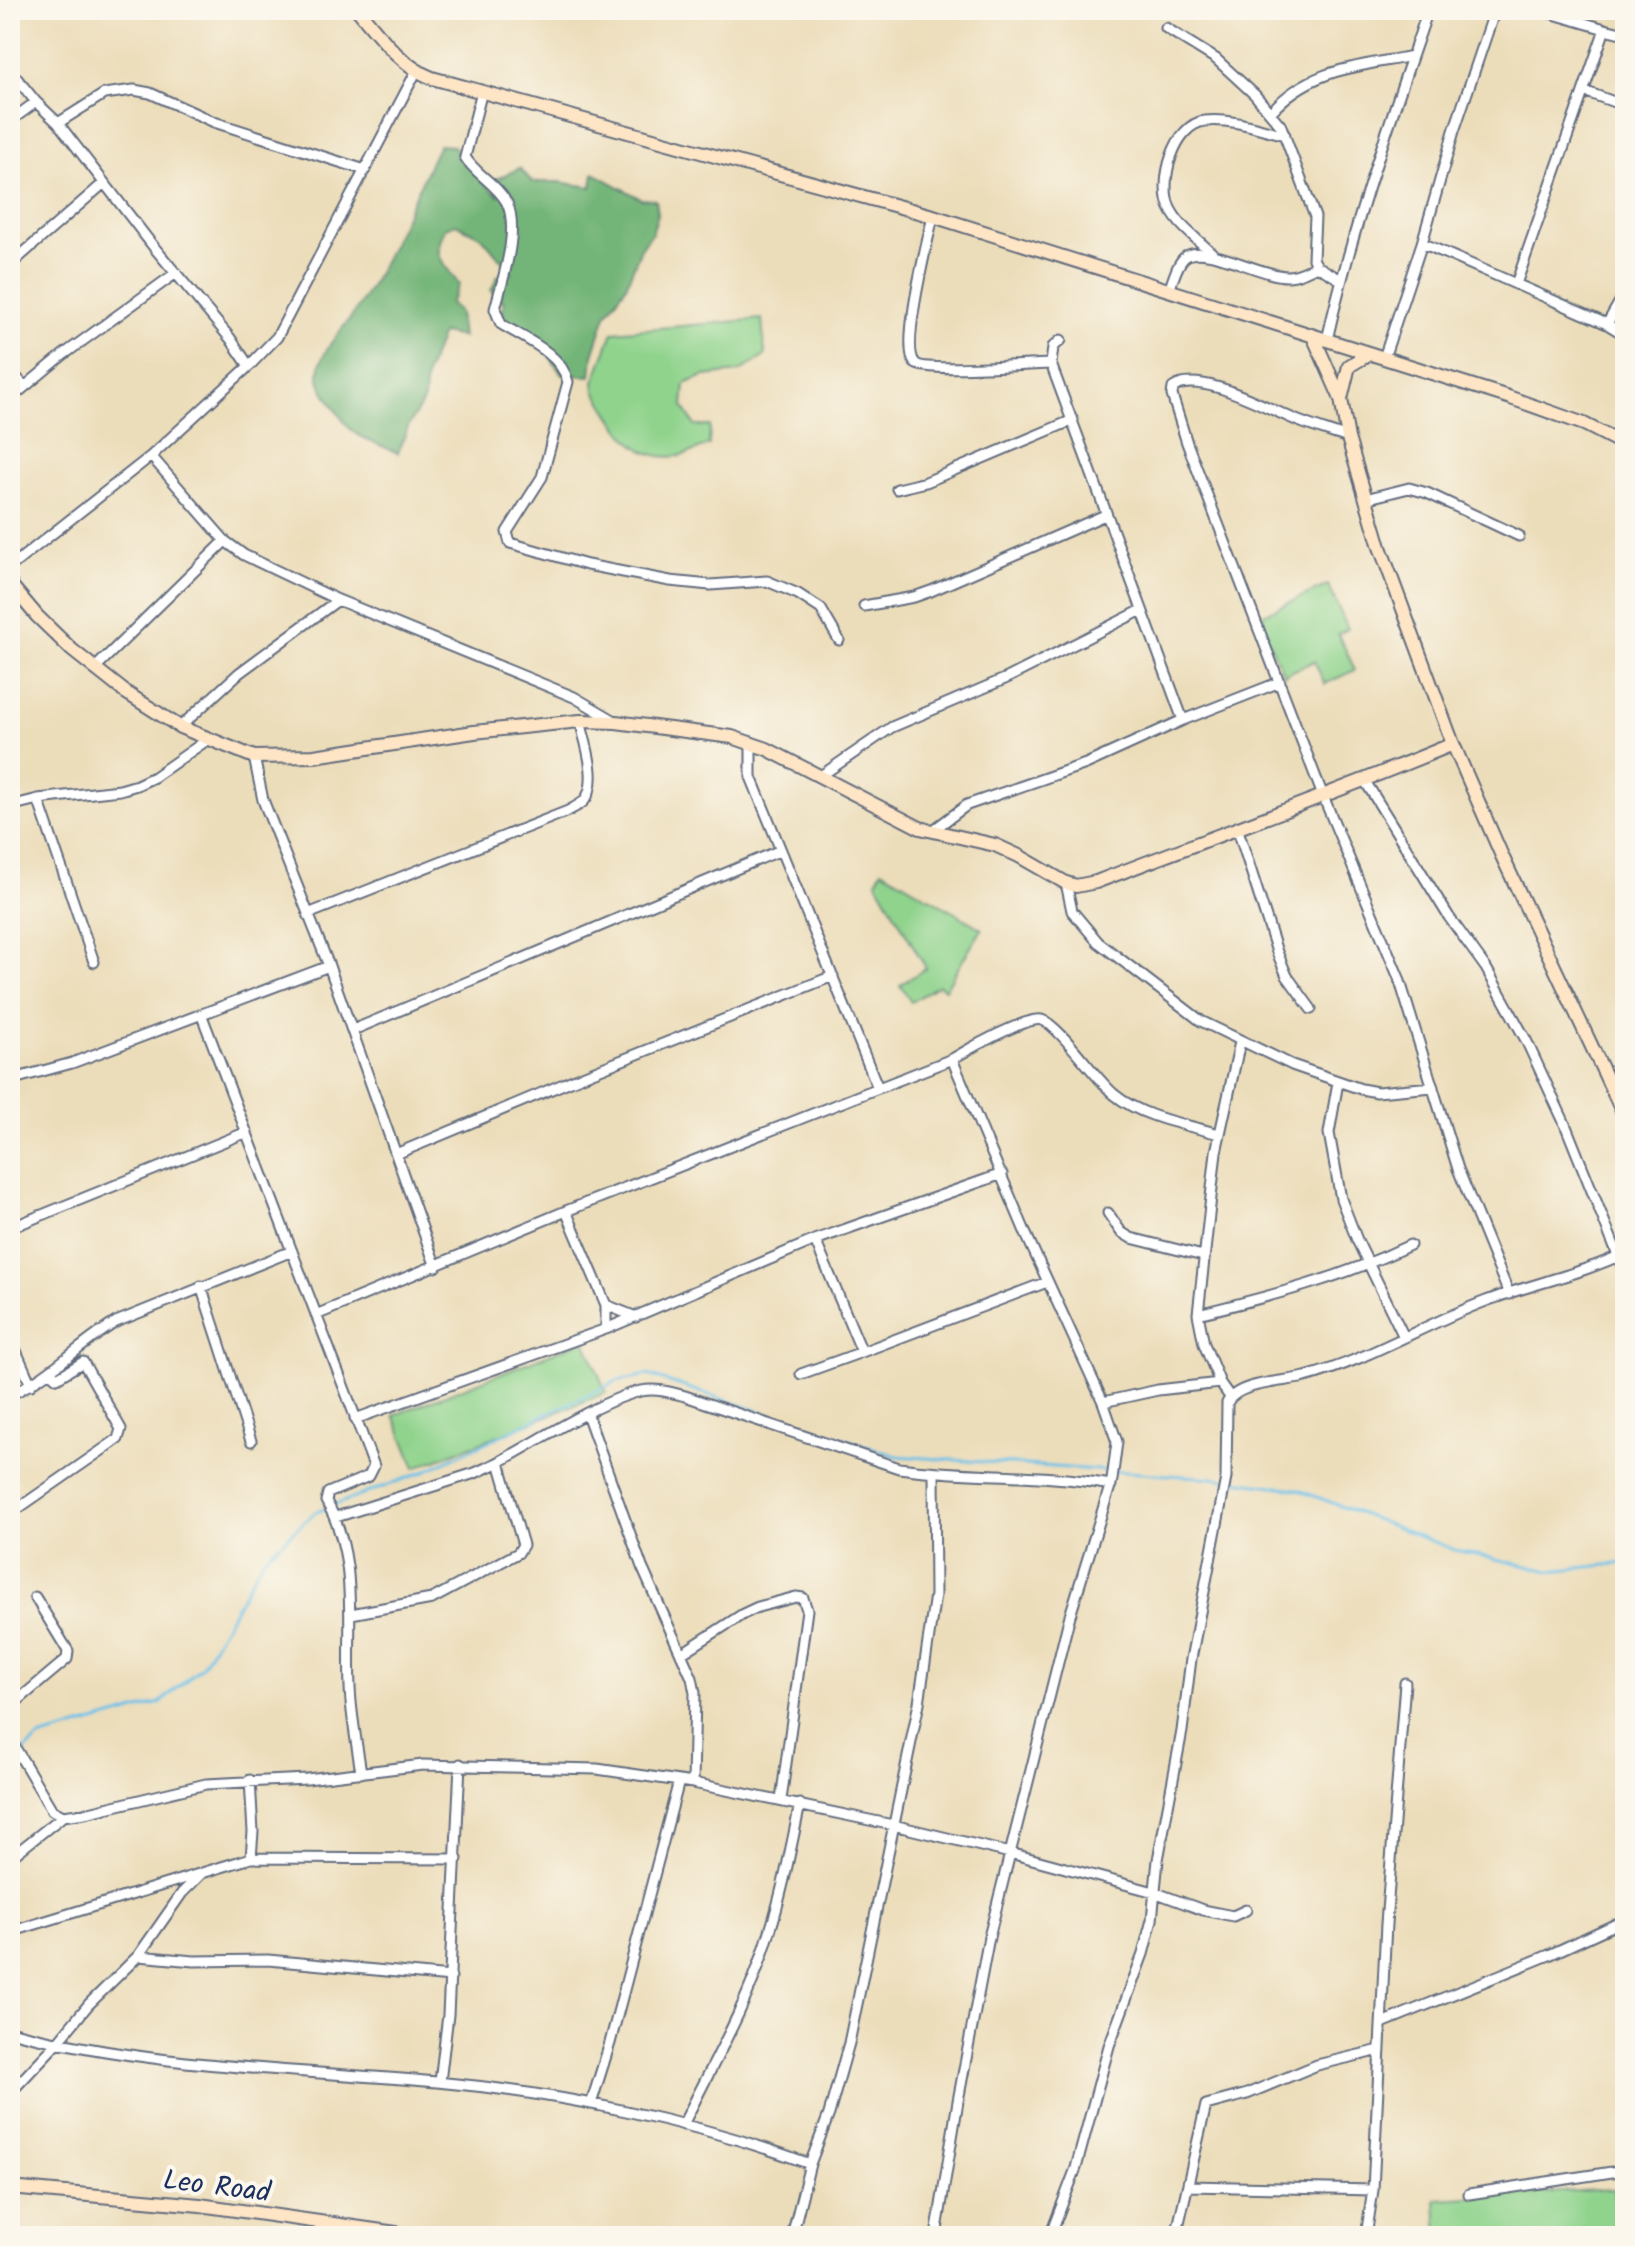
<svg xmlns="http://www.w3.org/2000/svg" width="1635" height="2246" viewBox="0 0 1635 2246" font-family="Kalam,sans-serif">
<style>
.green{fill:#8fd38c;stroke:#558175;stroke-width:2}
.forest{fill:#73b578;stroke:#47726b;stroke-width:2}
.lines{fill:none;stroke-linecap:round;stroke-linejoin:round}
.stream{stroke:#6bc0e7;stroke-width:3}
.street-casing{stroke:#646c7e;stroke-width:13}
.secondary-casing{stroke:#646c7e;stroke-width:16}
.street{stroke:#fff;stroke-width:9}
.secondary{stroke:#fde5c5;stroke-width:12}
.labels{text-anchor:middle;stroke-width:8;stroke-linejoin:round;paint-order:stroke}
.street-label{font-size:28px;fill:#1b2f5e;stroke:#fbf7ec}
</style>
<rect width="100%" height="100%" fill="#fbf7ec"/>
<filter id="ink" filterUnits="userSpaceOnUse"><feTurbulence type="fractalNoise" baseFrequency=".0125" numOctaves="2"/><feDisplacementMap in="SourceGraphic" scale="16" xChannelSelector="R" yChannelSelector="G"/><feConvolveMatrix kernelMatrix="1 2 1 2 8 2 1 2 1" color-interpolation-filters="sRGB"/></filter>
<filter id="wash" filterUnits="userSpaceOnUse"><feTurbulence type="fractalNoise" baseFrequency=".006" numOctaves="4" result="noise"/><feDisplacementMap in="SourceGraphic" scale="32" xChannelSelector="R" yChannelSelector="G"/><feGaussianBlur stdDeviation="1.8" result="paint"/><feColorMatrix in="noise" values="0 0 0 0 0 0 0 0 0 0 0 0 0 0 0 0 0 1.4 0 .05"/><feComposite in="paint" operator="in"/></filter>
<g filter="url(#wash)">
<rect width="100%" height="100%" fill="#ecddba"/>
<path class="green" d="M762 319 765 356 739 372 704 376 685 384 683 406 695 426H710L709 445C700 448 689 454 679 456 632 463 617 423 595 391L594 382 613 332Z
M1328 585 1348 629 1338 634 1355 670 1325 684 1314 661 1284 675 1257 617Z
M882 870 982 929 945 989 939 985 911 1002 900 985 926 968 876 881Z
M585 1340 606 1393 415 1468 394 1415Z
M1615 2189 1617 2236H1438L1436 2199Z"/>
<path class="forest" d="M439 145 454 146 461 160 499 197 492 181 520 168 532 182H558L592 187 594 173 641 199 656 200 658 214 652 233 641 248 626 286 606 315 593 355 591 376 562 375 545 349 511 327 500 314 504 302 491 291 498 276 512 273 482 237 456 224 445 228C431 259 443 260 459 285L450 303 459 313 462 337 442 333 426 375 424 400 409 425 398 453C358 435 353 440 329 399 325 392 319 385 319 377 317 352 344 329 357 309 390 258 412 199 439 145Z"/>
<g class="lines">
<path class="stream" d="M332 1506 423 1472 617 1381 648 1375 897 1456 1212 1478 1296 1489 1455 1550 1550 1571 1625 1563
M10 1763 39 1738 160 1703 202 1666 263 1559 314 1513 325 1509
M10 1764 14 1789 10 1791"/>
</g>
</g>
<g filter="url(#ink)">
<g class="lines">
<g class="street-casing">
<path id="street" d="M1540 10 1605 29
M1166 28 1216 59 1255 95 1281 126 1315 217 1313 259 1317 266 1341 280
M10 70 36 102 58 123 153 246 230 338 249 366
M416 72 277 337 249 366 151 456 225 541 244 555 338 600 574 697 615 721
M482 91 465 157C475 174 497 184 507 203 520 231 502 281 495 309L501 324C525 339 561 353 568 382L542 477 507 532 510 543 587 565 670 581 710 585 767 581 798 594 821 609 839 640
M1584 91 1625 106
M1271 112C1310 68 1358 67 1412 56
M10 121 36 102
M58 123 104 94 134 90 150 93 214 122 365 170
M933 216C928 240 900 347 915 363 924 373 1031 364 1051 364
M1422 243 1454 131 1495 10
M1213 254C1199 240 1179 227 1170 208 1158 183 1174 124 1205 121 1232 118 1260 129 1285 135
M10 265 104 183
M1516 284 1605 29 1625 34
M1169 290C1173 281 1177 263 1185 257 1204 242 1262 277 1288 276 1298 276 1308 270 1317 266
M1607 324 1625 293
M1061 340 1053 347 1051 364 1183 720
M1327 340C1352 228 1391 119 1428 10
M1384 358 1422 243 1607 324 1625 335
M10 370 24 386
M10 399 63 355 176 273
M1348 438C1331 432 1313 427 1296 420 1268 409 1199 369 1173 388L1172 395 1187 443 1323 796 1399 978 1458 1169 1509 1294
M897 489 926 482 1073 420
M1365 499 1409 488 1427 493 1519 536
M10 567 151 456
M864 606 914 597 931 591 1105 515
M94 669 225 541
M180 727 239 673 338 600
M751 742V777L878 1088
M819 777 892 727 1007 678 1140 611
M1365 781 1449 917 1486 968 1526 1040 1565 1124 1625 1273
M38 799 94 962
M10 806 38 799 120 790 137 785 154 777 207 740
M1237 827 1277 952 1287 976 1311 1009
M932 831 967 805 1086 764 1183 720 1280 682
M1066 883 1072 911 1098 942 1201 1021 1292 1065 1361 1089 1377 1092 1433 1087
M308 914 568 811C573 808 580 805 584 801 600 783 585 741 580 721
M329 966 436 1267
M202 1016 374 1466 369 1476 328 1493 326 1501C359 1557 347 1625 350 1687 351 1716 357 1744 361 1773
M353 1030 781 850
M10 1080 72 1063 329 966 263 800 254 757
M1338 1082 1329 1133 1341 1199 1357 1240 1404 1337
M396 1154 585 1075 833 976
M566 1211 606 1305V1329
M1108 1213 1121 1232 1131 1238 1203 1256
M10 1228 247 1132
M815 1240 862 1352 1047 1282
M201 1286 251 1441
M606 1305 636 1317
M1198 1314C1271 1296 1342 1278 1410 1245
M316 1315 566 1211 952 1059C967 1050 1027 1016 1042 1020 1059 1025 1097 1081 1115 1095 1143 1118 1185 1124 1219 1134
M10 1337 31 1385
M801 1374 862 1352
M10 1395C50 1376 79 1345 116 1322L292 1251
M1230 1397 1220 1383 1204 1344 1198 1314 1216 1152 1240 1042
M1103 1402 1158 1390 1220 1383
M587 1414 642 1567 692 1678 695 1693 693 1783
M355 1419 606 1329 815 1240 1002 1174
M499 1462C538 1441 601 1400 641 1391 656 1388 670 1392 685 1396L899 1468C970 1478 1041 1472 1111 1485
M10 1514 118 1439 121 1429 83 1362 57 1378 50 1372
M336 1517 475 1473 499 1462 523 1545 518 1553 432 1599 351 1614
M681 1654 743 1614 758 1607 796 1597 803 1598 807 1610 781 1800
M10 1707 67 1659 68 1651 35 1597
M10 1739 52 1810 63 1816 85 1813 206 1784 307 1779 423 1765 597 1769 693 1783 893 1825 1010 1853 1154 1892 1203 1910 1233 1916 1246 1910
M10 1858 63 1816
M251 1858 457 1859
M10 1932 199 1874
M138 1956 194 1961 268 1960 451 1977
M1382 2023 1549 1955 1625 1920
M10 2031C149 2068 295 2069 437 2082 559 2093 695 2121 810 2164
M440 2082 448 2015 460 1764
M10 2093 57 2043 89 2004 138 1956 182 1893 202 1873 251 1858 253 1832 250 1780
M591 2104 610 2043 679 1781
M683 2125C711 2067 745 2009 765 1947 781 1900 790 1853 800 1804
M1189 2186 1373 2190
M1469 2194 1625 2170
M792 2236 810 2164 829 2114 849 2043 919 1703 935 1595 934 1473
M936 2236 958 2101 989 1937 1069 1619 1112 1480 1117 1442 1103 1402 1026 1234 952 1059
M1050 2236 1076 2168 1109 2046 1143 1954 1152 1920 1158 1860 1182 1731 1191 1659 1226 1478 1227 1403C1237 1382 1284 1382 1305 1377 1368 1360 1425 1324 1486 1301 1531 1284 1582 1274 1625 1253
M1176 2236 1206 2105 1247 2094 1317 2065 1380 2050
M1366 2236 1373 2190 1386 1924 1405 1683"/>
</g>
<g class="secondary-casing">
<path id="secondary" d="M358 10C380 36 400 65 432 78L933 216 1508 397 1584 424 1625 445
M1313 336 1341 399 1348 438 1380 547 1453 744 1502 856 1625 1117
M1341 399 1349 366 1369 354
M10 584 37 616 72 650 125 692 180 727 254 757 314 756 474 732 580 721 616 722 732 737 767 749 920 828 995 845 1019 856 1066 883 1076 886 1096 882C1215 836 1336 793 1453 744
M10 2188 200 2205 417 2236"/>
</g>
<use href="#street" class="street"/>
<use href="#secondary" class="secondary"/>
</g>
</g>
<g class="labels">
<g class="street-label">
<text transform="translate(217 2185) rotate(7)" y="10">Leo Road</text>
</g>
</g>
<rect width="1635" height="2246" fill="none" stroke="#fbf7ec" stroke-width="40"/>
</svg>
